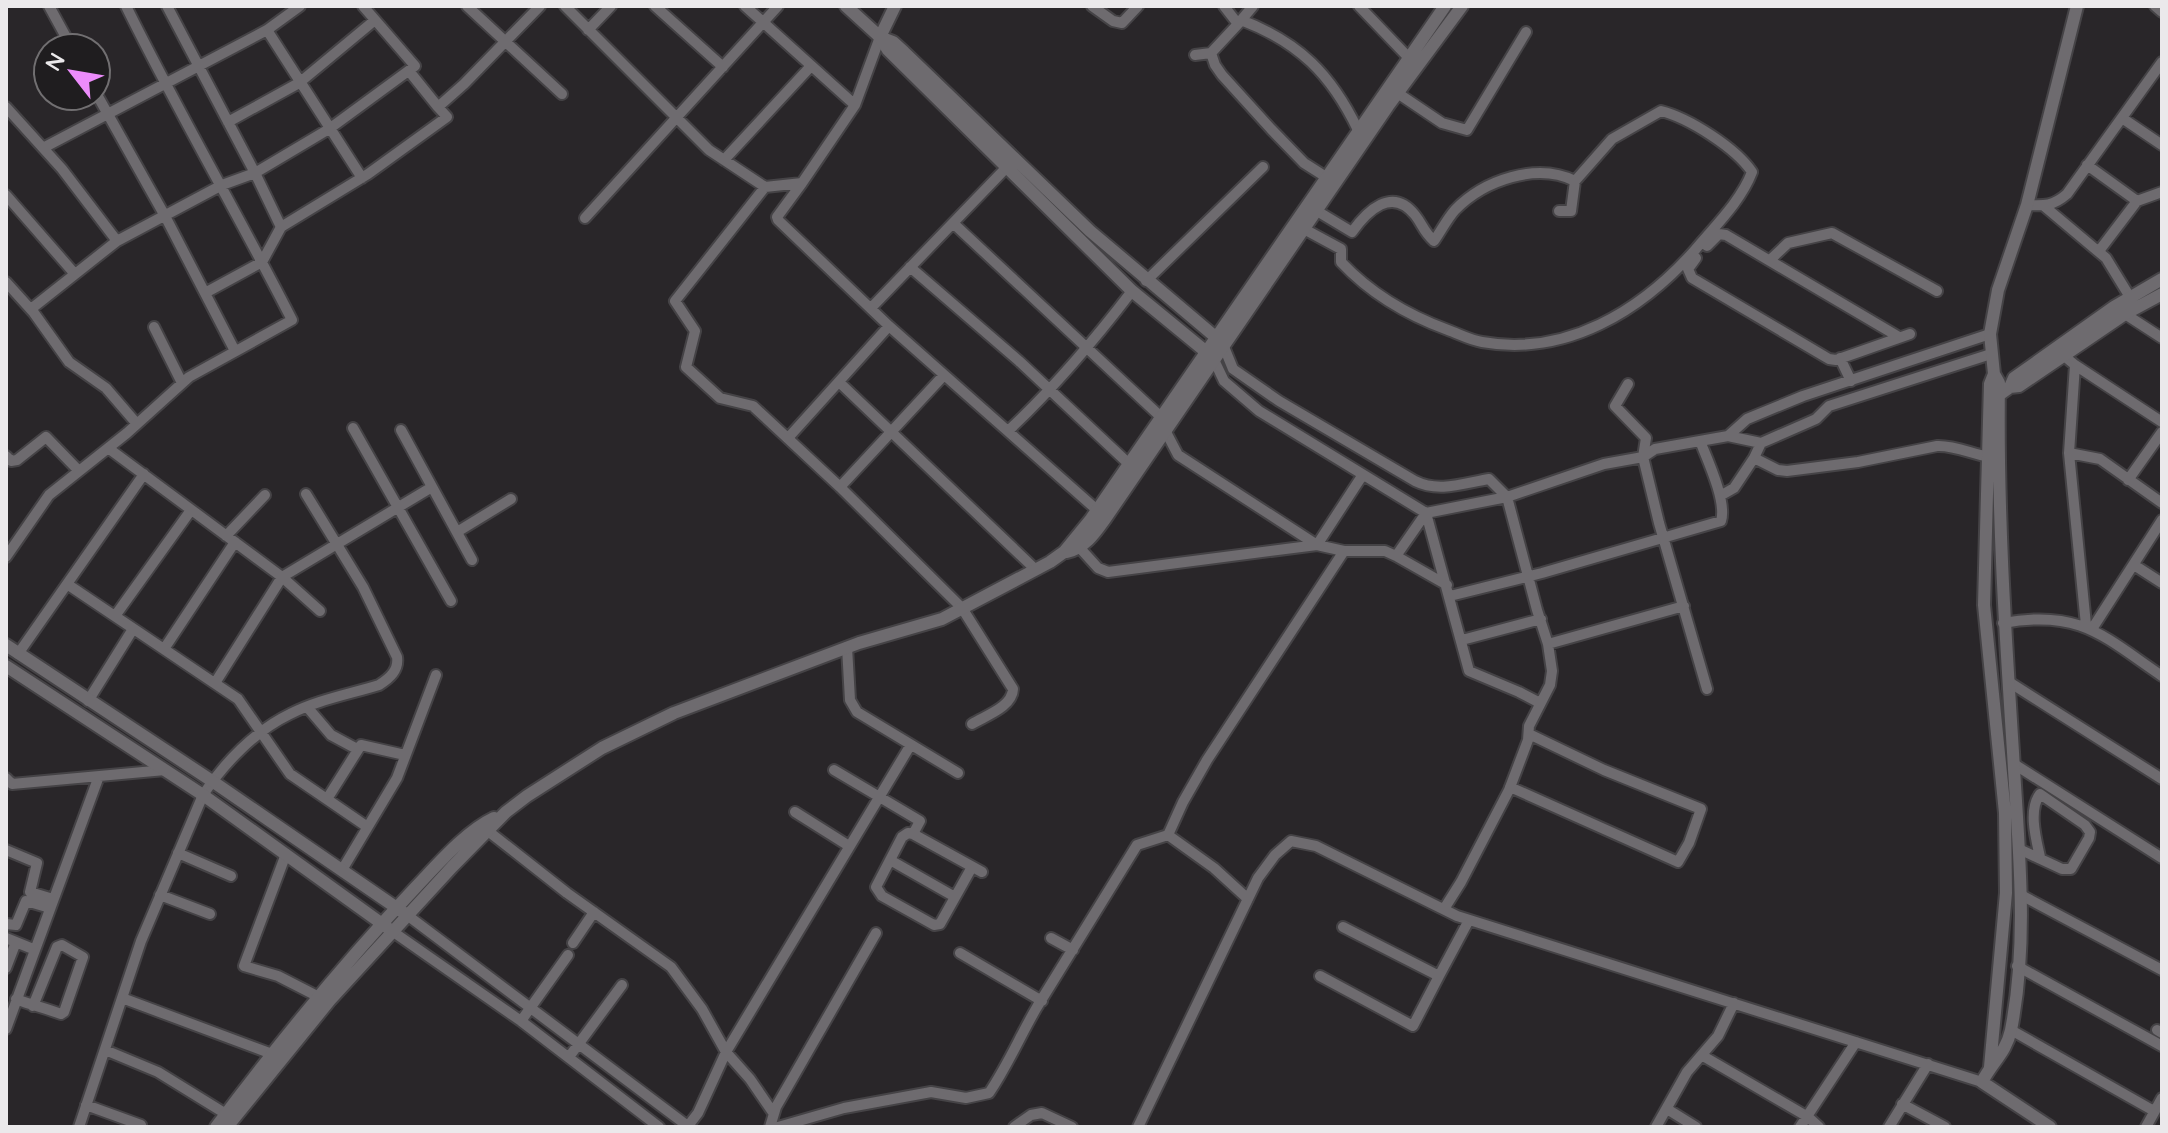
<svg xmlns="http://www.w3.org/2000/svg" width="2168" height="1133" viewBox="0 0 2168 1133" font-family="Quicksand,sans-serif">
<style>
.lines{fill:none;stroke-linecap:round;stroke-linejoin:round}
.minor-casing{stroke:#454346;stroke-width:14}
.tertiary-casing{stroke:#454346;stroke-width:16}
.minor{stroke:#6e6b6f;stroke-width:10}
.tertiary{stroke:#6e6b6f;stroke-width:12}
</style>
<rect width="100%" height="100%" fill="#292629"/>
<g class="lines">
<g class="minor-casing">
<path id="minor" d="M49 6 72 48
M167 6 255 173 329 129 415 66 363 6
M467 6 562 94
M565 6 709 150 765 187 802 183 855 105 880 37
M655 6 723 67
M745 6 855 105
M1092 6 1113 21 1122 23 1138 6
M1224 6 1238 24 1253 6
M1359 6 1408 57
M2155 6 2162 12
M1241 20C1299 42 1331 74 1358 130
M267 30 362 178
M588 30 611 6
M1211 53 1215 65 1222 75 1271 129 1304 163 1326 177
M1195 55 1211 53 1238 24
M409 71 438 107 464 84 540 6
M1393 90 1442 123 1467 130 1526 32
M96 93 165 216 235 351
M6 107 62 169 117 241
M2122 118 2162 145
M228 122 299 83 375 20
M43 148 267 30 300 6
M724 160 811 66
M2087 165 2137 201
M802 183 777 217 778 220 889 326 1097 510
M765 187 675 301 695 331 686 367 720 398 753 406 840 487 962 608 1013 689C1012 707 987 715 972 724
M6 195 74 273
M2027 205C2045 206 2053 206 2067 194L2162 62
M2044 206 2106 258 2133 302
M1559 211H1571L1575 181
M585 218 778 6
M953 223 1161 417
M1304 229 1341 249V262C1371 294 1407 315 1448 330 1459 334 1470 340 1482 342 1566 357 1641 311 1695 250 1715 226 1741 201 1752 172 1736 148 1689 118 1661 111L1612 139 1575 181C1537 162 1484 180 1455 210 1447 219 1441 231 1434 241 1423 231 1423 225 1415 215 1392 186 1367 211 1352 232L1317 211
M1707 246 1719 234 1726 235 1899 337
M2099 251 2137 201 2162 192
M1696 258 1688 269 1692 278 1829 359 1836 360 1910 334
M1770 260 1788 243 1832 233 1937 291
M910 267 1019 361 1129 464
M1146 281 1263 167
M6 282 34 313 69 362 106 388 137 424
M205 293 262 262 281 227 368 174 447 117 438 107
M871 308 1006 168
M31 309 117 241 222 185 255 173 281 227
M2125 314 2162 338
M154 327 182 383
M1224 347 1233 369 1279 401 1415 481C1439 493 1464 483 1489 479L1507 497 1537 610 1548 644 1552 671 1550 685 1529 726 1528 740 1509 790 1461 882 1444 909
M2063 355 2075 365 2069 453 2086 625
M1840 358 1851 381
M1214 360 1224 381 1259 411 1426 513 1507 497 1604 464 1643 457 1655 449 1728 436 1761 443 1816 419 1829 406 1991 354
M2075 365 2162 422
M839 382 1035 569
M1628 384 1615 406 1646 438 1643 457 1659 523 1707 689
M353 428 451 601
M401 430 472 560
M1008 431C1054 388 1093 342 1132 291
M1166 432 1178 455 1317 545 1362 476
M1728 436 1747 419 1803 396 1990 334
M788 438 889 326
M1761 443 1754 458 1778 470 1787 471 1858 462 1937 446C1954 445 1972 454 1989 457
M108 448 282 577 432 487
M2069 453 2100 459 2162 503
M6 456 11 461 17 460 46 437 79 471
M2128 480 2162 432
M840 487 944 375
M1720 496 1734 488 1754 458
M1426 513 1469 671 1519 692 1540 703
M1426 513 1396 556 1447 585
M457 532 511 499
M226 536 265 495
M1079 547 1098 568 1108 572 1317 545 1344 551H1385L1396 556
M6 557 49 495 127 433 189 377 292 320C238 214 178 112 126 6
M2134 565 2162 583
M67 584 238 699 290 774 366 826
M1450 596 1542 573 1721 521C1727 502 1708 461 1700 441
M115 616 191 510
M2003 623C2080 609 2103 636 2162 676
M2092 629 2162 520
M1462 640 1541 619
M1548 644 1684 606
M847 647 850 700 857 712 958 773
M164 649 235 542
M18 654 144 474
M2009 682 2162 779
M215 683 282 577 320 611
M88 701 133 629
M308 708 331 735 357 749
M2014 764 2162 858
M834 770 920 821 913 834 982 872
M6 778 12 784 165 770
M1510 787 1678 862 1689 843 1701 809 1604 770 1529 734
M327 799 361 745 405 755
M795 812 849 846
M488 831 567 893 671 967 702 1009 726 1052 750 1079 774 1114
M913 834 908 833 902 837 876 887 882 896 934 925 940 924 972 867
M1168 835 1183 802 1207 760 1344 551
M1168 835 1214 868 1248 899
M2019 849 2062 869H2071L2089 838 2090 832 2085 825 2040 794C2028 810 2036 839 2040 857
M6 850 37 863 30 892 53 899
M178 853 231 876
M286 854 244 966 278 976 317 996
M890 860 955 897
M342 870 397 778 436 675
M160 895 210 914
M2021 895 2162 970
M407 915 689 1127
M6 924 16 925 26 901 50 908
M1343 927 1439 976 1469 920
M392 931 521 1021 659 1127
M6 938 33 949
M1051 938 1073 950
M573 943 594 912
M960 953 1042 1001
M2017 966 2162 1046
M6 968 16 942
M1320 976 1413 1026 1439 976
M122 998 272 1054
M16 999C31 1005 45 1008 61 1014L64 1012 83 957 62 945 57 947 33 1006
M521 1021 568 955
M6 1029 99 776
M2011 1030 2154 1111
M2157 1030 2162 1033
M105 1050 158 1072 226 1114
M1703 1056 1808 1117 1819 1127
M569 1057 622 985
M1902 1104 1945 1127
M86 1105 141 1125
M1667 1109 1696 1127
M688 1126 698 1113 726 1052 910 746
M79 1127 141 941 203 795C224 763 255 731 290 714 317 700 350 694 379 685 390 678 399 670 397 657L363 587 306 494
M770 1127 776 1107 876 933
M778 1127 844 1108 931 1092 966 1098 989 1093C1008 1065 1020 1036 1037 1007 1070 953 1104 899 1137 845L1168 835
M1014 1127 1031 1115 1042 1113 1072 1127
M1138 1127 1258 878 1275 855 1291 841 1316 846 1457 916 1982 1082
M1656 1127 1687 1072 1718 1036 1734 1003
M1800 1127 1856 1042
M1889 1127 1928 1064
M2146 1127 2162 1098"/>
</g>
<g class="tertiary-casing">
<path id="tertiary" d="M846 6 880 37 888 50 1132 291 1210 355
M880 37 893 42 904 52 1090 231 1219 340
M880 37 895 6
M2010 387 2019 386 2125 314 2162 294
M1996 397 2010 387 2014 378 2114 307 2162 279
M1067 552C1085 548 1095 533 1105 519L1388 106 1462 6
M6 645 212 781 407 915
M6 666 203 795 392 931
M1990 1067 2006 893 2005 813 1984 605 1990 384 1994 374
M216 1127C279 1043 344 963 416 887 437 865 466 831 494 818
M227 1127 330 1000 452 867 506 812 527 796 602 748 674 713 859 643 942 619 1050 562 1064 552 1091 519 1445 6
M2050 1127 1982 1082C1992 1062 2006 1053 2011 1030 2029 939 2018 844 2013 752 2005 629 1997 506 1999 383L1994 374 1990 334 1998 290 2027 205 2077 6"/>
</g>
<use href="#minor" class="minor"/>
<use href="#tertiary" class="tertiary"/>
</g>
<rect width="2168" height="1133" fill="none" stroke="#ebe9eb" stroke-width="16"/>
<g transform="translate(72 72) rotate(301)"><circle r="38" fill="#1f1d1f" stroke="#716f71" stroke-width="2"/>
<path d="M0-6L14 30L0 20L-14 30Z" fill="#ec8cfb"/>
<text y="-12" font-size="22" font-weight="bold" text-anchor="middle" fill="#ebe9eb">N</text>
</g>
</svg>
